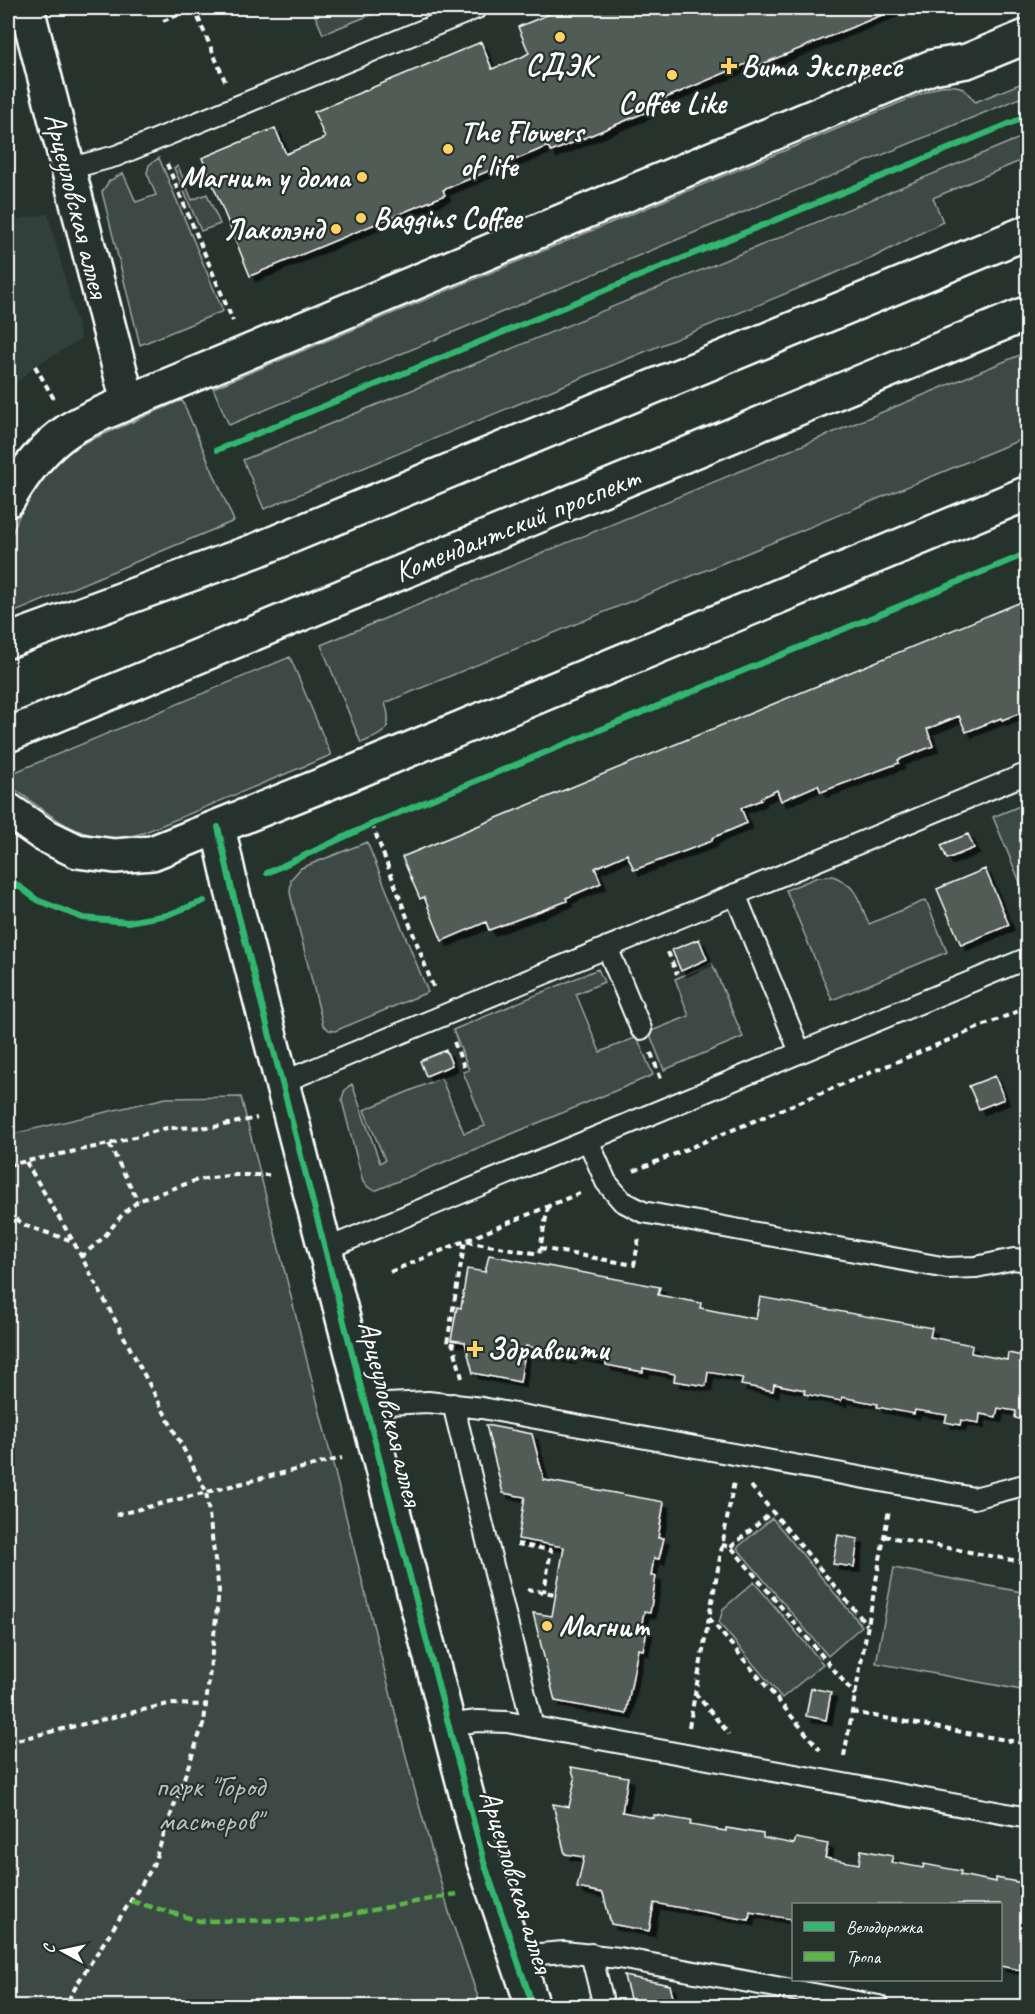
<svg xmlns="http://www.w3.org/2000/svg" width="1035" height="2014" viewBox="0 0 1035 2014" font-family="Caveat,sans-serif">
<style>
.built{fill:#333f3a}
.green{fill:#3e4944;stroke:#9ea4a2;stroke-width:1.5}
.building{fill:#515c57;stroke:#fff;stroke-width:1.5;filter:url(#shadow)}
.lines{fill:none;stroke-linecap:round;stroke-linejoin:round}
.service-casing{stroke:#fff;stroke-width:24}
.minor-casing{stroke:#fff;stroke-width:38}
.tertiary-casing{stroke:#fff;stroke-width:38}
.path{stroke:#fff;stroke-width:4;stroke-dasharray:6 4.5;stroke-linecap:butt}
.service{stroke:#26332d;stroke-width:20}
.minor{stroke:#26332d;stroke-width:33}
.tertiary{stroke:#26332d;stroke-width:33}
.quiet{stroke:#58b947;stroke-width:4.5;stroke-dasharray:9 4.5;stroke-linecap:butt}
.cycleway-casing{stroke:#26332d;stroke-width:10}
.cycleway{stroke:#33b770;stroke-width:6}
.poi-dot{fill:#ffd166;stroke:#26332d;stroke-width:2}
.labels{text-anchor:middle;stroke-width:4.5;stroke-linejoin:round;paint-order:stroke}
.poi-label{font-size:30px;font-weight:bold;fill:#fff;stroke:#26332d;text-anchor:start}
.street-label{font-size:30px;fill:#fff;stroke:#26332d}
.park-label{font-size:30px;fill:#bbbfbe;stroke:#26332d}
</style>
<defs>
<filter id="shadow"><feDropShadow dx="5.5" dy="5.5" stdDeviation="0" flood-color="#0009"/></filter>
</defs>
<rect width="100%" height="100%" fill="#26332d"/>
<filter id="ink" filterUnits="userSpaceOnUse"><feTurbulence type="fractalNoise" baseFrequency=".0167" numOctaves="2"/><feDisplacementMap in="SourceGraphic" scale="12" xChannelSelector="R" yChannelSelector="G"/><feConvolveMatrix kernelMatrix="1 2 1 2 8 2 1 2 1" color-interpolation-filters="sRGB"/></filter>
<g filter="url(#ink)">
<path class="built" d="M48 214 81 339 35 366 8 391V221Z"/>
<path class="green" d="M312 8H388L323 34Z
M1027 81V95L229 425 213 388 940 86C960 84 963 86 975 102Z
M1027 135V158L933 198 943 222 872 258 264 509 243 460Z
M159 158 223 311 140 345 102 192 109 181 123 173 136 202 156 195 147 173 149 165Z
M178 166 192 200 207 194 220 224 201 231 174 168Z
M1027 352V437L385 703C394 730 385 733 361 743L321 645Z
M182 400 234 521 8 615V544L19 516 34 488 51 468 75 447Z
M290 657 331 755 143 833C134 835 125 838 115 838 72 838 41 808 8 784V775Z
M1027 803V899L993 817Z
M367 842 428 992 335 1031 329 1030 323 1025 290 893 291 879 301 868Z
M833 876C859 887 858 900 869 924L926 900 947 952 832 1000 786 890 818 877Z
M712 963 743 1037 664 1070 649 1032 689 1016 675 979Z
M598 969 604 982 576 994 600 1052 637 1037 653 1075 377 1190C370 1190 368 1187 363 1182L342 1101C343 1092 345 1088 352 1084L380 1163 385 1160 364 1110 441 1078 464 1133 485 1126 463 1072 469 1070 453 1030Z
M241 1097 412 1780 451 1919 481 2006H8V1135L166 1098Z
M772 1518 862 1626 828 1656 737 1548Z
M894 1568 1027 1593V1691L876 1663Z
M754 1582 823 1664 782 1698 719 1623 723 1609Z"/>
<path class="building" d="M564 8H899L755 67 753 61 649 105 651 110 551 152 548 146 541 149 443 190 445 195 250 276 202 158 275 128 286 154 325 138 314 112 481 42 492 69 522 57 529 53 518 27Z
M1028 599V710L1002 720 1001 718 966 732 959 716 927 729 933 746 898 760 899 763 821 792 818 785 781 801 777 790 760 798 761 800 741 808 747 823 712 838V841L634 870 627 854 595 868 601 883 566 898 567 901 489 930 486 922 442 941 424 897 420 899 402 857Z
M968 834 974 848 947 859 941 845Z
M985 869 1009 925 961 945 937 889Z
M699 939 707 959 681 971 672 950Z
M446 1050 452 1065 426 1076 420 1061Z
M995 1076 1004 1099 979 1109 969 1086Z
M489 1255 660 1287 658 1295 701 1303 700 1308 756 1319 760 1297 932 1328 930 1337 972 1345 971 1353 1007 1360 1008 1353 1028 1357V1421L1015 1418 1016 1411 998 1408 996 1417 980 1414 979 1423 961 1420 960 1425 945 1422 947 1415 915 1410 914 1414 877 1407 878 1404 842 1397 841 1401 804 1394 805 1390 774 1384 773 1391 741 1385 743 1378 708 1372 706 1386 674 1381 675 1374 643 1368V1372L606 1365V1361L571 1354 570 1359 533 1352 535 1348 526 1346 520 1382 473 1373 465 1342 451 1340 457 1307 461 1308 467 1269 485 1272Z
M486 1425 532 1434 544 1480 664 1502 658 1538H664L659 1559 654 1558 651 1576H656L650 1613 644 1612 641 1628 647 1630 643 1650 638 1649 626 1714 555 1701 533 1613 552 1616 564 1547 518 1539 525 1497 503 1493Z
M838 1535 858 1539 854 1567 833 1564Z
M811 1688 831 1692 826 1720 806 1716Z
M571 1767 628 1777 622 1812 654 1818V1815L691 1821 690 1825 726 1831V1828L763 1834V1838L794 1844 796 1838 828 1844 825 1858 859 1864 861 1850 893 1856 891 1862 923 1868 924 1864 961 1871 960 1875 996 1882V1878L1028 1884V1963L1021 1962 1020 1970 1000 1966V1904H794V1923L790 1922 791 1919 750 1912 749 1920 654 1903 649 1931 611 1924 603 1893 577 1888 584 1857 565 1854 553 1804 569 1807 575 1779Z
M624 1976 670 1985 675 2006H632Z"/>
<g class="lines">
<g class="service-casing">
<path id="service" d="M68 169 116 156 477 8
M735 894 800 1052
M607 947 641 1029
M283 1082 1028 773
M588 1140 606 1182 622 1201 643 1212 947 1268 976 1267 1014 1259 1028 1261
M326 1249 1028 958
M453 1404 533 1727
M366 1405 428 1402 482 1408 974 1498 1028 1484
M448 1725 477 1721 507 1722 1028 1818
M591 1954 604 2006
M515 1956 564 1952 619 1958 879 2006"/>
</g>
<g class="minor-casing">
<path id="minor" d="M27 8 128 402
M8 500C23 474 43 447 69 430 87 418 109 411 128 402L932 67 967 61 1028 36
M8 810 44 835 77 851 115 856 152 853 350 774 1028 493
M218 827 232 890 484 1862 533 2006"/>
</g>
<g class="tertiary-casing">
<path id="tertiary" d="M8 641 257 550 1028 232
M8 735 1028 313"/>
</g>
<path class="path" d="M194 8 225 81
M163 21 195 8
M167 164 233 321
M35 366 54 399
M217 450 1028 116
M372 824 434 989
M267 873 372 824 1028 553
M8 878 37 900 83 918 128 922 167 915 200 902
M668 952 677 974
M454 1042 465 1069
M651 1053 661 1079
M109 1144 138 1201
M26 1162 73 1241 206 1491 219 1591 204 1722 152 1868 79 1981 65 2006
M8 1165 109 1144 167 1128 214 1127 257 1118
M634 1171 1028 1007
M8 1212 23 1225 73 1241
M540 1248 634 1265 639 1238
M81 1257 104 1237 122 1215 138 1201 197 1180 235 1175H269
M390 1272 580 1193
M462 1378 453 1344 447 1343 465 1241 539 1254 548 1207
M751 1486 867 1625
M116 1515 342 1458
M884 1536 1028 1563
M517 1544 551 1550 544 1592
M722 1545 731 1547 855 1695
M731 1547 772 1512
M527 1589 555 1594
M709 1618 820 1750
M695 1693 729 1734
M852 1712 1028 1744
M689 1727 734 1481
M8 1742 168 1704 206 1705
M844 1756 889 1510"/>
<use href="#service" class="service"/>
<use href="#minor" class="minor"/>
<use href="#tertiary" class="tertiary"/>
<path class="quiet" d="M131 1901 200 1921 320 1920 457 1894"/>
<g class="cycleway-casing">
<path id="cycleway" d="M217 450 1028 116
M218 827 232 890 484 1862 533 2006
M267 873 372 824 1028 553
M8 878 37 900 83 918 128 922 167 915 204 901"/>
</g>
<use href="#cycleway" class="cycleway"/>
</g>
</g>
<g class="poi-dot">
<circle cx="560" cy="37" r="6"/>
<path d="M726 57h6v6h6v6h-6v6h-6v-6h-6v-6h6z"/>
<circle cx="672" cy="75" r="6"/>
<circle cx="448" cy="149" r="6"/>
<circle cx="362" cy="177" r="6"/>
<circle cx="361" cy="218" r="6"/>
<circle cx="336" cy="229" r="6"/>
<path d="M472 1340h6v6h6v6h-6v6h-6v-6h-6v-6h6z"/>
<circle cx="547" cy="1626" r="6"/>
</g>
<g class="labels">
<g class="poi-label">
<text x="560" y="75" text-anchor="middle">СДЭК</text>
<text x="741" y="76">Вита Экспресс</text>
<text x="672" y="113" text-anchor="middle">Coffee Like</text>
<text x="460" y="142">The Flowers<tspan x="460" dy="34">of life</tspan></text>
<text x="350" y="187" text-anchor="end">Магнит у дома</text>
<text x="373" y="228">Baggins Coffee</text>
<text x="324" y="239" text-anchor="end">Лаколэнд</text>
<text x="487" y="1359">Здравсити</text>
<text x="559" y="1636">Магнит</text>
</g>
<g class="street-label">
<text transform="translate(77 205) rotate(76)" y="10">Арцеуловская аллея</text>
<text transform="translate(517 524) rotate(-22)" y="10">Комендантский проспект</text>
<text transform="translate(391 1413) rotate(76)" y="10">Арцеуловская аллея</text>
<text transform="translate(517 1881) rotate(73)" y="10">Арцеуловская аллея</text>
</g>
<g class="park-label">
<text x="210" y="1796">парк "Город<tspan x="210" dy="34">мастеров"</tspan></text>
</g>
</g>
<rect width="1035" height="2014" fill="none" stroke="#26332d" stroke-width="30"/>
<rect x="15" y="15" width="1005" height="1984" fill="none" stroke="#fff" stroke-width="2" filter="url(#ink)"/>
<rect x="792" y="1903" width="210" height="78" fill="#26332d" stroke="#7d8581" stroke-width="1.5"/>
<rect x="804" y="1922" width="30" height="9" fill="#33b770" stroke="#7d8581" stroke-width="1.5"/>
<text x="846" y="1933" font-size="18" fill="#ffffff">Велодорожка</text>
<rect x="804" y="1952" width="30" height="9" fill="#58b947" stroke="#7d8581" stroke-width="1.5"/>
<text x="846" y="1963" font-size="18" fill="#ffffff">Тропа</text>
<g transform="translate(63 1951) rotate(278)" stroke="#26332d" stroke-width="4.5" paint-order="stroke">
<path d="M0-4.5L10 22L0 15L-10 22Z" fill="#ffffff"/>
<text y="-9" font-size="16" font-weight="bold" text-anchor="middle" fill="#ffffff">С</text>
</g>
</svg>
